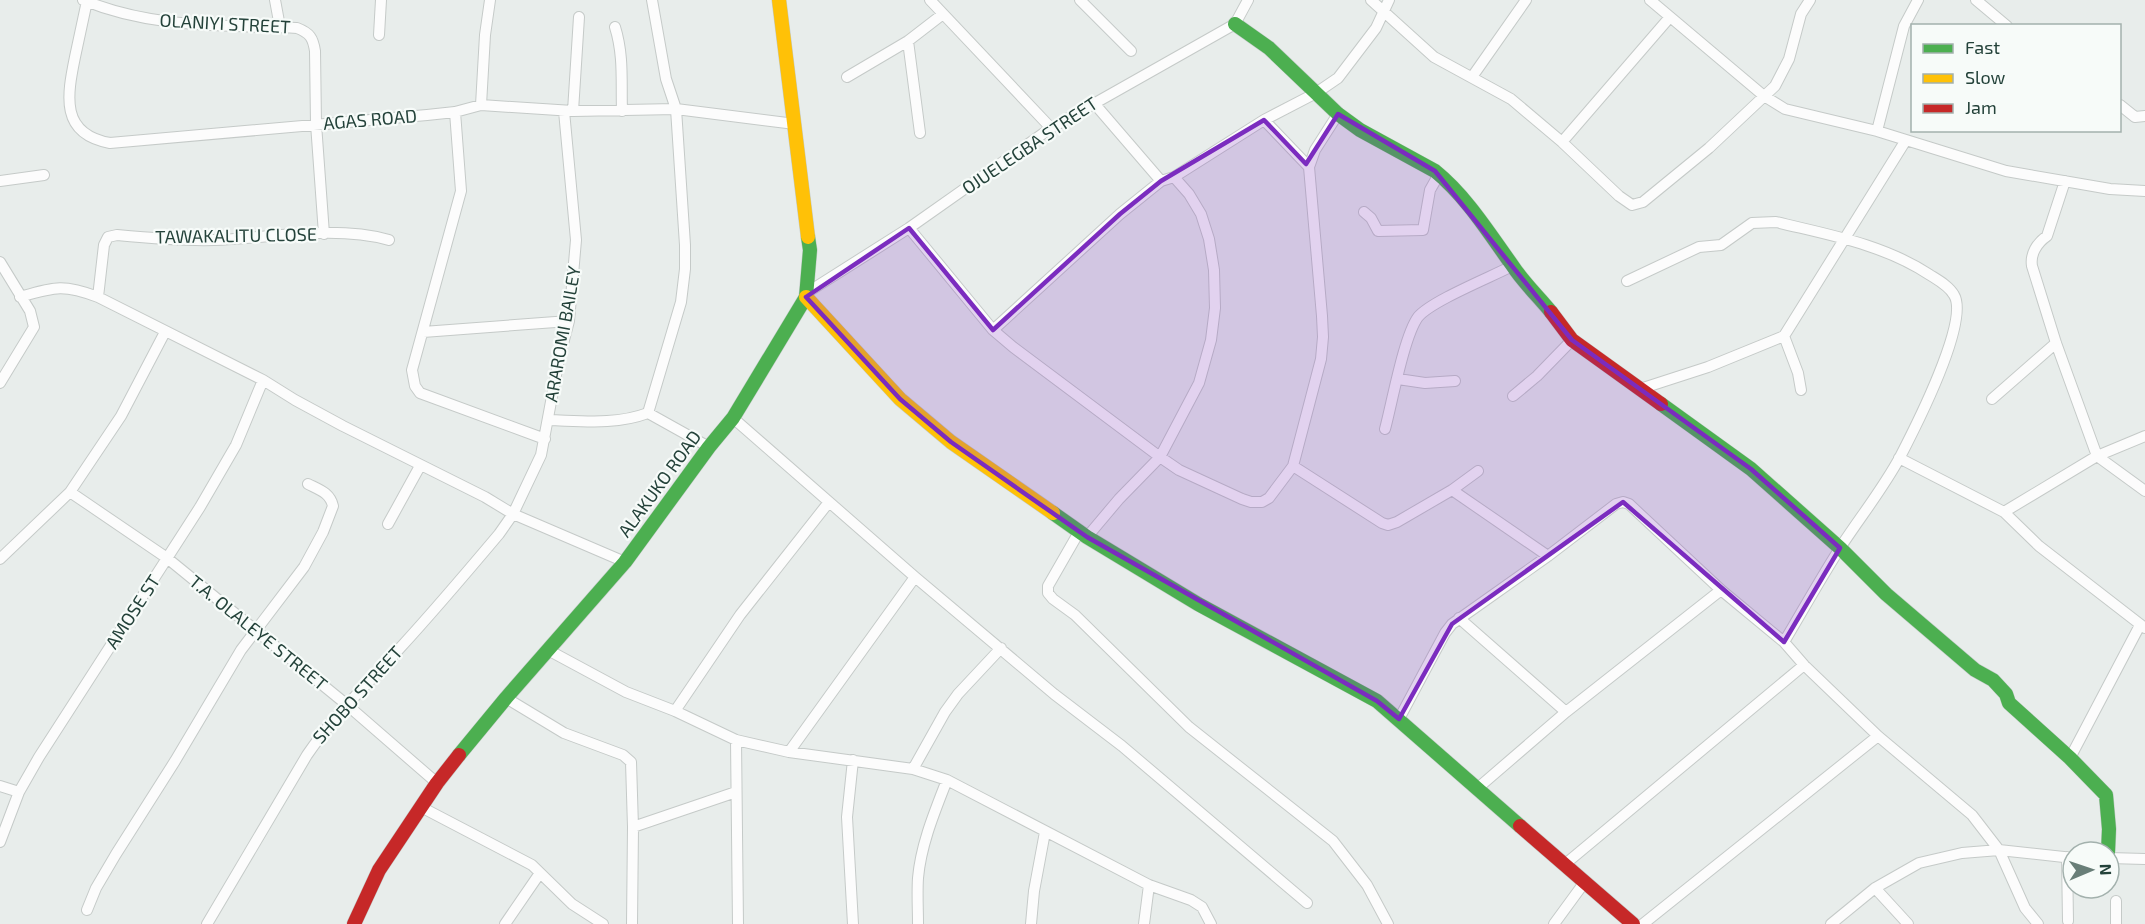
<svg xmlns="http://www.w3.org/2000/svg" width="2145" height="924" viewBox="0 0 2145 924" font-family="'Exo 2',sans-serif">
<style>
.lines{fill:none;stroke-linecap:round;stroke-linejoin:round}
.street-casing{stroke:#c5cac8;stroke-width:12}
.fast-casing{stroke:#c3cbc8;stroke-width:15}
.slow-casing{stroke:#c3cbc8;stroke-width:15}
.jam-casing{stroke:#c3cbc8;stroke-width:15}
.street{stroke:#fcfcfc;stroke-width:10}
.fast{stroke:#4caf50;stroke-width:14}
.slow{stroke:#ffc107;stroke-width:14}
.jam{stroke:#c62828;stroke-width:14}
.marked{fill:#7b2cbf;fill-opacity:0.2;stroke:#7b2cbf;stroke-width:4.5;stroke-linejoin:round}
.labels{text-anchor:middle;stroke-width:4.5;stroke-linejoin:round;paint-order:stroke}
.street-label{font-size:18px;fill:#24423a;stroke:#f7fbf9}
</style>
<rect width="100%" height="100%" fill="#e8edeb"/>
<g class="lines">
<g class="street-casing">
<path id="street" d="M83 0C153 29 224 25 297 28 310 33 313 38 315 51L316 124 324 234
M275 0 280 27
M930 0 1051 128
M1080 0 1131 51
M1371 0 1434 57 1511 99 1562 142 1619 196 1632 205 1643 202 1709 148 1775 86 1789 59 1801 14 1810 0
M1650 0 1764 96 1785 109 1877 131 2006 171 2110 189 2145 191
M1976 0 2007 26
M87 1C83 20 79 39 75 57 67 96 60 134 110 143L427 115 455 112 481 105 573 111 676 109 795 124
M615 27C624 56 621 82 622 111
M379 35 381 0
M908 41 920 133
M847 77 908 41 943 14
M1472 77 1526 0
M1093 102 1161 181
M481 105 485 35 490 0
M2120 105 2135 117 2145 116
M573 111 579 17
M455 112 461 191 412 370 415 386 420 393 545 439
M1264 120 1309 167
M1877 131 1904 26 1918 0
M1562 142 1670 17
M0 181 44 175
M2065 181 2047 236C2037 243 2030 254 2032 266L2056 343 2097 456 2145 491
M1364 212 1371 218 1378 231 1423 230 1430 190 1439 174
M909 228 993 330 1013 347 1160 457 1179 470 1242 499 1251 502H1262L1269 498 1293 466 1321 359 1323 337 1322 316 1309 167 1315 150 1338 114
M0 262 30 311 34 327 0 383
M1627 281 1699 247 1721 245 1752 223 1776 222C1829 235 1883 244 1930 275 1938 280 1949 286 1954 295 1970 321 1914 430 1900 457 1884 487 1861 516 1842 545 1822 576 1803 610 1784 642
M808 292 909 228 1051 128 1235 24 1248 0
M20 297C55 287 63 284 98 297L263 380 295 400 343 426 485 497 513 514 625 562
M98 297 104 245 108 237 117 235C149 238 181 241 214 240 270 238 335 225 389 240
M993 330 1120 214 1161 181 1174 177 1264 120 1316 93 1338 78 1376 28 1389 0
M423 332 569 321
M1784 336 1798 373 1801 390
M1398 379 1425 383 1455 381
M1640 389 1708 367 1784 336 1906 140
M1513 396 1537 376 1572 340
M1992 399 2056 343
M648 413 709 447
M733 418 915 577 1054 694 1122 746 1307 903
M549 420C583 421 616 425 648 413L681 302 685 269V245L676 109 666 79 652 0
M1385 429C1392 403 1404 336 1418 317 1431 301 1491 277 1512 266
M1899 458 2004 512 2039 546 2145 628
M1293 466 1382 523 1388 525 1397 522 1452 490 1478 471
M1452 490 1548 556
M70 492 167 558 346 704 437 783
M2004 512 2097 456 2145 436
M388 524 420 466
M1079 532 1048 586V593L1053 599 1075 615 1189 727 1333 841 1367 885 1388 924
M1087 537 1119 499 1160 457 1199 383 1211 340 1215 308 1214 270 1209 239 1201 214 1189 194 1174 177
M0 559 70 492 121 416 165 332
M1459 618 1566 712
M548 650 626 692 675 711 736 740 789 752 913 769 947 780 1149 885 1191 900 1202 907 1211 924
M506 698 564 733 623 755 631 762 633 827 632 924
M675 711 740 615 829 502
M1399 719 1445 633 1452 624 1548 556 1616 504 1623 502 1629 504 1721 590 1784 642 1804 665 1878 736 1972 815 1999 850 2025 908 2038 924
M736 740 738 924
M789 752 915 577
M2070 758 2140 625
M913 769 945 712 958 694 1001 648
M0 786 19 792
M1479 787 1566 712 1721 590
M421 807 532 865 572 904 603 924
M633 827 736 792
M0 842 19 792 39 757 200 507 236 445 263 380
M2067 857 2068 921
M2109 858 2145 859
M1564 865 1804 665
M1875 888 1908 924
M87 910 96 888 116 854 175 761 241 650 304 567 323 532 333 506C330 493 320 490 308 484
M207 924 307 755C335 714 367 685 400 648 434 611 467 572 499 534L513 514 541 455 559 359 569 321 576 240 564 111
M505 924 540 873
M853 924 847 817 853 760
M918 924C918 909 917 893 918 878 921 844 935 811 947 780
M1031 924 1034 891 1045 832
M1144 924 1149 885
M1554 924 1584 883
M1643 924 1878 736
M1831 924 1875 888 1919 863 1962 853 1999 850 2073 858
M2116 924V901"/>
</g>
<g class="fast-casing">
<path id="fast" d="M1235 24 1269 48 1338 114 1360 130 1435 171C1466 196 1489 233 1512 265 1523 282 1538 296 1551 312
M1661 404 1751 469 1840 548 1886 594 1975 670 1993 680 2006 694 2009 703 2070 758 2106 795 2109 829 2108 852
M1053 513 1087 537 1198 604 1377 701 1520 826
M459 755 506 698 625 562 709 447 733 418 806 297 810 250 808 237"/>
</g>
<g class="slow-casing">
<path id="slow" d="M779 0 808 237
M806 297 900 399 951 442 1053 513"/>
</g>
<g class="jam-casing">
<path id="jam" d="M1551 312 1572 340 1661 404
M1520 826 1633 924
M354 924 379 870 437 783 459 755"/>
</g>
<use href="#street" class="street"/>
<use href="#fast" class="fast"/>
<use href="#slow" class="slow"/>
<use href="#jam" class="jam"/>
</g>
<path class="marked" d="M1338 114 1435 171 1572 340 1751 469 1840 548 1784 642 1623 502 1452 624 1399 719 1377 701 1087 537 951 442 900 399 806 297 909 228 993 330 1120 214 1161 181 1264 120 1306 164Z"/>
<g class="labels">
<g class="street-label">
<text transform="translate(225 24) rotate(3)" y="6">OLANIYI STREET</text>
<text transform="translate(370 120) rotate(-5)" y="6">AGAS ROAD</text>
<text transform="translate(1030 146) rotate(-34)" y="6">OJUELEGBA STREET</text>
<text transform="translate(236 236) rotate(-1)" y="6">TAWAKALITU CLOSE</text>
<text transform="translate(563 334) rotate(-80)" y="6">ARAROMI BAILEY</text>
<text transform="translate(660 484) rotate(-54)" y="6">ALAKUKO ROAD</text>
<text transform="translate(133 612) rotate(-57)" y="6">AMOSE ST</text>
<text transform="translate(258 633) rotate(39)" y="6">T.A. OLALEYE STREET</text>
<text transform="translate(358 695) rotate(-48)" y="6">SHOBO STREET</text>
</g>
</g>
<rect x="1911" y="24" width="210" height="108" fill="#f7fbf9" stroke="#a3b1ad" stroke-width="1.5"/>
<rect x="1923" y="44" width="30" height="9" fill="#4caf50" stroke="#a3b1ad" stroke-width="1.5"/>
<text x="1965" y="54" font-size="18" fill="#24423a">Fast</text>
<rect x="1923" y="74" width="30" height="9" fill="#ffc107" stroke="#a3b1ad" stroke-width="1.5"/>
<text x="1965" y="84" font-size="18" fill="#24423a">Slow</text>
<rect x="1923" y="104" width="30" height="9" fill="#c62828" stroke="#a3b1ad" stroke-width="1.5"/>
<text x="1965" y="114" font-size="18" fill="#24423a">Jam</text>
<g transform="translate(2091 870) rotate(88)"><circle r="28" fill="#f7fbf9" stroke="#a3b1ad" stroke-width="1.5"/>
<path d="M0-4.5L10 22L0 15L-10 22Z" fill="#697e78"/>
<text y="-9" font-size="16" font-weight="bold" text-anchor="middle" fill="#24423a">N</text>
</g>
</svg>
